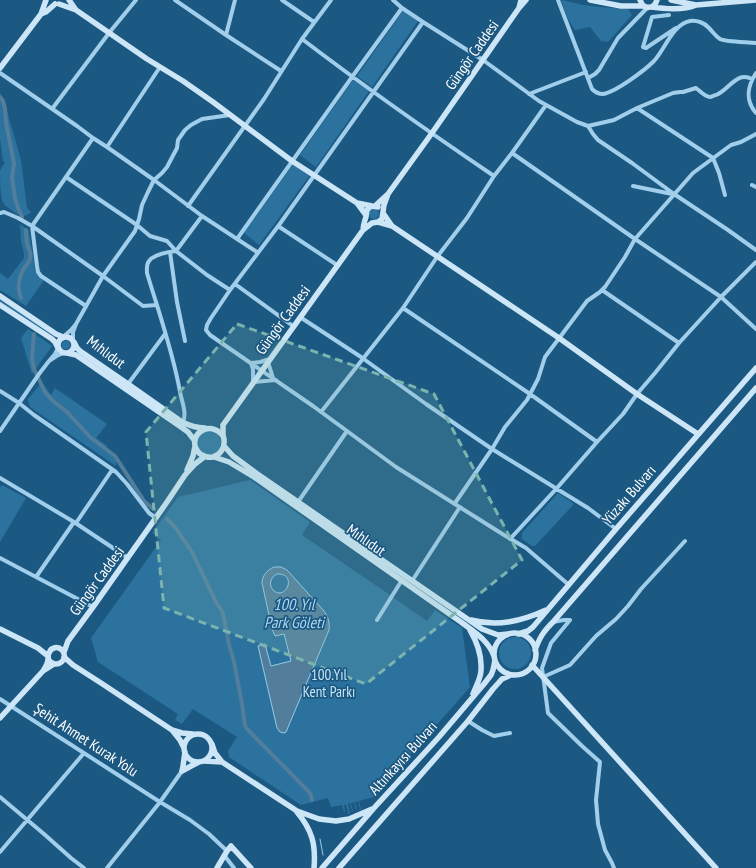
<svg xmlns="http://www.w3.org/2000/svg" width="756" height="868" viewBox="0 0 756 868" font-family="'PT Sans Narrow',sans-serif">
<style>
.green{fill:#2b729e}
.water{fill:#527e9b;stroke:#94cbec;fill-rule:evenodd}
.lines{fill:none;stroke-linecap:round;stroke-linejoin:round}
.stream{stroke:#94cbec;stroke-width:1}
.canal{stroke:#527e9b;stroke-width:4}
.street{stroke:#a1ceea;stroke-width:4}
.secondary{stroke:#cce6f7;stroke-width:5.5}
.marked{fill:#7bb4af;fill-opacity:0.2;stroke:#7bb4af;stroke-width:3;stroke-dasharray:8 5;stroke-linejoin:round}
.labels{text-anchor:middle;stroke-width:3.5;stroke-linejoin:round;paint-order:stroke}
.street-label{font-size:15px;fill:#fff;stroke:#1c5982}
.park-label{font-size:15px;fill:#c5e4f7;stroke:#1c5982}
.water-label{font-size:16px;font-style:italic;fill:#acd7f1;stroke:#1c5982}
</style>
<rect width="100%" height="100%" fill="#1c5982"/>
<path class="green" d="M562 0 583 5 600 7 628 9 632 15 608 42 601 41 590 27 575 30 569 21 561 1Z
M403 11 418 21 372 87 357 76Z
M353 80 369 91 316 167 300 155Z
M0 93 4 101 21 160 27 208 31 212C23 220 17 214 10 209 7 207 4 205 3 202 0 196 0 177 0 171 1 168 3 165 5 163L3 161 0 139Z
M293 164 310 175 259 245 244 233Z
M369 214a5 5 0 1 1 10 0a5 5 0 1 1-10 0Z
M20 224 29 231 35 269 37 274 44 280 26 306 0 290V273L8 279 24 258V253L21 242Z
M0 299 54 335 53 337 0 302Z
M28 329 52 346 32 374 21 338Z
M61.5 345a4.5 4.5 0 1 1 9 0a4.5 4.5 0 1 1-9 0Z
M41 383 44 385 51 395 55 388 107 424 96 438 107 446 105 449 116 460V466L30 407 28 401V399Z
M197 443a12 12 0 1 1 24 0a12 12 0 1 1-24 0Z
M250 480 310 522 302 535 390 595 427 621 435 610 462 628 470 687 418 746 374 797 359 801 361 810H360L358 801 355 802 357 809 356 810 354 802 351 803 353 811 352 812 350 803H348L350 814 349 815 346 804 344 805 345 812H344L342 805 331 807 328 798 301 805 229 757 228 751 237 737 193 709 182 724 175 720 178 714 98 662 91 638 161 540 152 533 178 497Z
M2 485 26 498 0 542V487Z
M558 493 574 504 535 546H532L522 539V533Z
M499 653a16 16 0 1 1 32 0a16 16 0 1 1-32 0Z"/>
<path class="water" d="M274 567H281L287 570 324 611C328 617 330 622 329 630L286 732 284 733 280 732 277 728 258 646 265 644 271 666 291 661 284 634 275 636 272 629 262 583C262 576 267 570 274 567ZM277 574C298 573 286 602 273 590 268 584 271 577 277 574Z"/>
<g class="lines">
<path class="stream" d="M320 839 323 855"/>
<path class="canal" d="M0 97 3 101 5 109 6 123 14 163 12 177 15 198 18 208 22 217
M21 298C17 289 19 278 23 270 25 266 29 263 30 259 32 253 28 248 27 243 26 239 26 235 26 230
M34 334 32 358 34 369 45 392 53 401 67 412 90 437 115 456 144 501 152 508
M167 519 175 527 192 552 215 600 223 613 229 645 234 662 242 704 245 726 249 731 310 793 312 800"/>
<path class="street" d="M175 0 226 35 281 71
M282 0 314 22
M393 0 402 8 423 22 483 60 539 101 577 122 588 126 614 120 637 108 673 93 680 92H683L696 88C700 91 705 97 710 97 712 97 714 95 716 95 729 90 736 71 752 79
M558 0 592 89C595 92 598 94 603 94 616 92 645 70 654 61 665 49 673 24 690 21 697 20 705 23 709 28 713 32 715 36 720 39 725 42 748 42 756 43
M669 15 652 17 643 47 646 48 676 28
M423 22 279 225 230 290 211 318 207 325 206 330 210 335 313 406 396 467 504 535 526 548 569 585
M226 35 235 0
M302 39C365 87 429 132 494 176
M0 73 77 126 93 138 107 147 154 180 202 216 257 252
M756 73C747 87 745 100 756 113
M588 78 595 74 599 70 618 38 648 7
M529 94 586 72
M637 108 713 158 719 173 725 195
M52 109 109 33 136 0
M588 126 593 134 598 140 632 163 674 194 728 230 756 250
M107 147 160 67
M512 153 635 239 721 297 756 329
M66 177 137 225 150 236 167 241 176 251 207 275 230 290
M752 185 756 187
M633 186 672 194
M188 206 264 99 302 39 331 0
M0 213 4 212 18 218 32 226 103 276 143 306 157 305
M278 226 337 265
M237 239 352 77 402 8
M170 252 177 302 185 341
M235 284 293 326
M602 290 679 343
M86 306 41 276 38 272 37 266 32 226 93 138
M403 308 530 394 597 442
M300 317 361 357 426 404 492 449 588 508 616 529
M76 324 103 276 135 231 139 219 142 205 148 192 154 180 162 173 167 167 177 148 178 140 185 130 191 125 202 119 230 115
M63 337 71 330 76 324 73 332V340
M58 348 55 354 49 361 58 355 64 353
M270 359 260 362 251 363 253 369V382L276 380
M268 362 273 378
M128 384 165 334
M0 391 19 403 34 415 116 472 127 484 149 513 156 518
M321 412 403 308 437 257 467 218 494 176 512 153 546 105
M183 422C187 413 182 402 180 392 173 352 159 313 147 273 147 269 146 265 149 261 154 254 168 252 176 251L202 216
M0 431 39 374 49 361
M0 478 74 522 128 558
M298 502 347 431
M455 503 492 449 505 427 527 400 538 379 545 357 587 301 600 292 605 287 625 257 635 239 693 173 731 145 741 142 756 134
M76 523 112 470
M510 539 557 488 597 442 623 414 637 394 655 373 679 343 721 297 756 262
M0 558 93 607
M36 577 74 522
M412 581 460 507
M377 620 402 580
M570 620 551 643 542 668 548 713 582 746 600 762 596 800 598 824 605 850 612 863 614 868
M553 622 564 620H570
M543 677 570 665 596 636 616 619 628 606 641 589 685 541
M0 699 160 802 182 771
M468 721 482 730 494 736 510 733
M0 797 44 834 71 858 84 868
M0 852 84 753
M224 855 234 868
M107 868 160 802 190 820 209 834 227 851"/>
<path class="secondary" d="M46 0 41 14 46 12 55 4
M521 0 519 8 526 0
M590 0 621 6H644
M640 0 643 6C649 9 655 7 657 0
M59 4 76 10 69 0
M696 5 756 0
M651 7C665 9 683 11 696 5L671 0
M76 10 147 59 183 81 213 102 292 161 357 203
M0 68 41 14
M375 206 388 194 432 133 519 8
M366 215 357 203 372 206
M378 222 392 226 383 213
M392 226 559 338 637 394 698 434
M363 230C363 226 364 223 365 220 368 213 364 210 372 206L378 207
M0 296 56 334 63 337
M0 305 52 339 55 342 58 348
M58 345a8 8 0 1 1 16 0a8 8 0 1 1-16 0Z
M74 342 77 348 80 351 128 384 182 422C190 426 196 428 205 428
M67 353 76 355 181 427 188 432 195 441
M223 425 363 230 372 223 378 222 382 219 384 205 388 194
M223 436C208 417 185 438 199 453 202 456 208 458 213 457 220 455 225 448 224 440 224 438 223 436 223 434 223 431 223 428 223 425
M224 446 233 456 256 473 482 629 498 635 508 634
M214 457 229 462 254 477 461 622C474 632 488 640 494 656
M187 470 193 456 195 446
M471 620C498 627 522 621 546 610
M0 629 38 648 48 656
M470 630C477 642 482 656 481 670 481 678 476 686 473 694
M494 654a21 21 0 1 1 42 0a21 21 0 1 1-42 0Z
M518 634 528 631 533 627 616 529 756 368
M535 650C540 637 543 632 553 622L756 388
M64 652 68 641 93 607 167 502 185 475 195 464 204 457
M64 657 73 665 101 683 172 730 182 733 193 734
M532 665 716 868
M43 671C45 668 48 663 48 659 49 654 47 657 49 653 51 647 58 646 62 650 70 659 56 671 48 659
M0 718 43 671 54 664
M172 730 180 740 184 748
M184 748a14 14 0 1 1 28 0a14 14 0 1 1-28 0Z
M212 744 215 753 222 762 297 811 319 819 336 821 349 819 372 809
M204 761 222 762
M182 771 193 765 199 762
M182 771 183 766 185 752
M297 812C312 830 316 844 314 868
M217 868 227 851 231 846 251 868
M322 868 374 808 439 737 484 684 491 675 493 670 495 660
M339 868 468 721 493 689 502 679 511 675"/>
</g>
<path class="marked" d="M237 324 434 394 522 560 366 684 164 608 146 432Z"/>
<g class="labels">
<g class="street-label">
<text transform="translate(472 55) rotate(-55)" y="5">Güngör Caddesi</text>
<text transform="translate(283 320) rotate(-54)" y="5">Güngör Caddesi</text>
<text transform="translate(106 352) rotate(37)" y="5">Mıhlıdut</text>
<text transform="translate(629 495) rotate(-49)" y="5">Yüzakı Bulvarı</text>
<text transform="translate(366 540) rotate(35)" y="5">Mıhlıdut</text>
<text transform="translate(97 581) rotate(-54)" y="5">Güngör Caddesi</text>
<text transform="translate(86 740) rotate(33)" y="5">Şehit Ahmet Kurak Yolu</text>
<text transform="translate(403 758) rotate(-48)" y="5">Altınkayısı Bulvarı</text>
</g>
<g class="park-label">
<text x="329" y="680">100.Yıl<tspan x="329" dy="17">Kent Parkı</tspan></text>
</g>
<g class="water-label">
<text x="294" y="610">100. Yıl<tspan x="294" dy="18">Park Göleti</tspan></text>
</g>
</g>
</svg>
